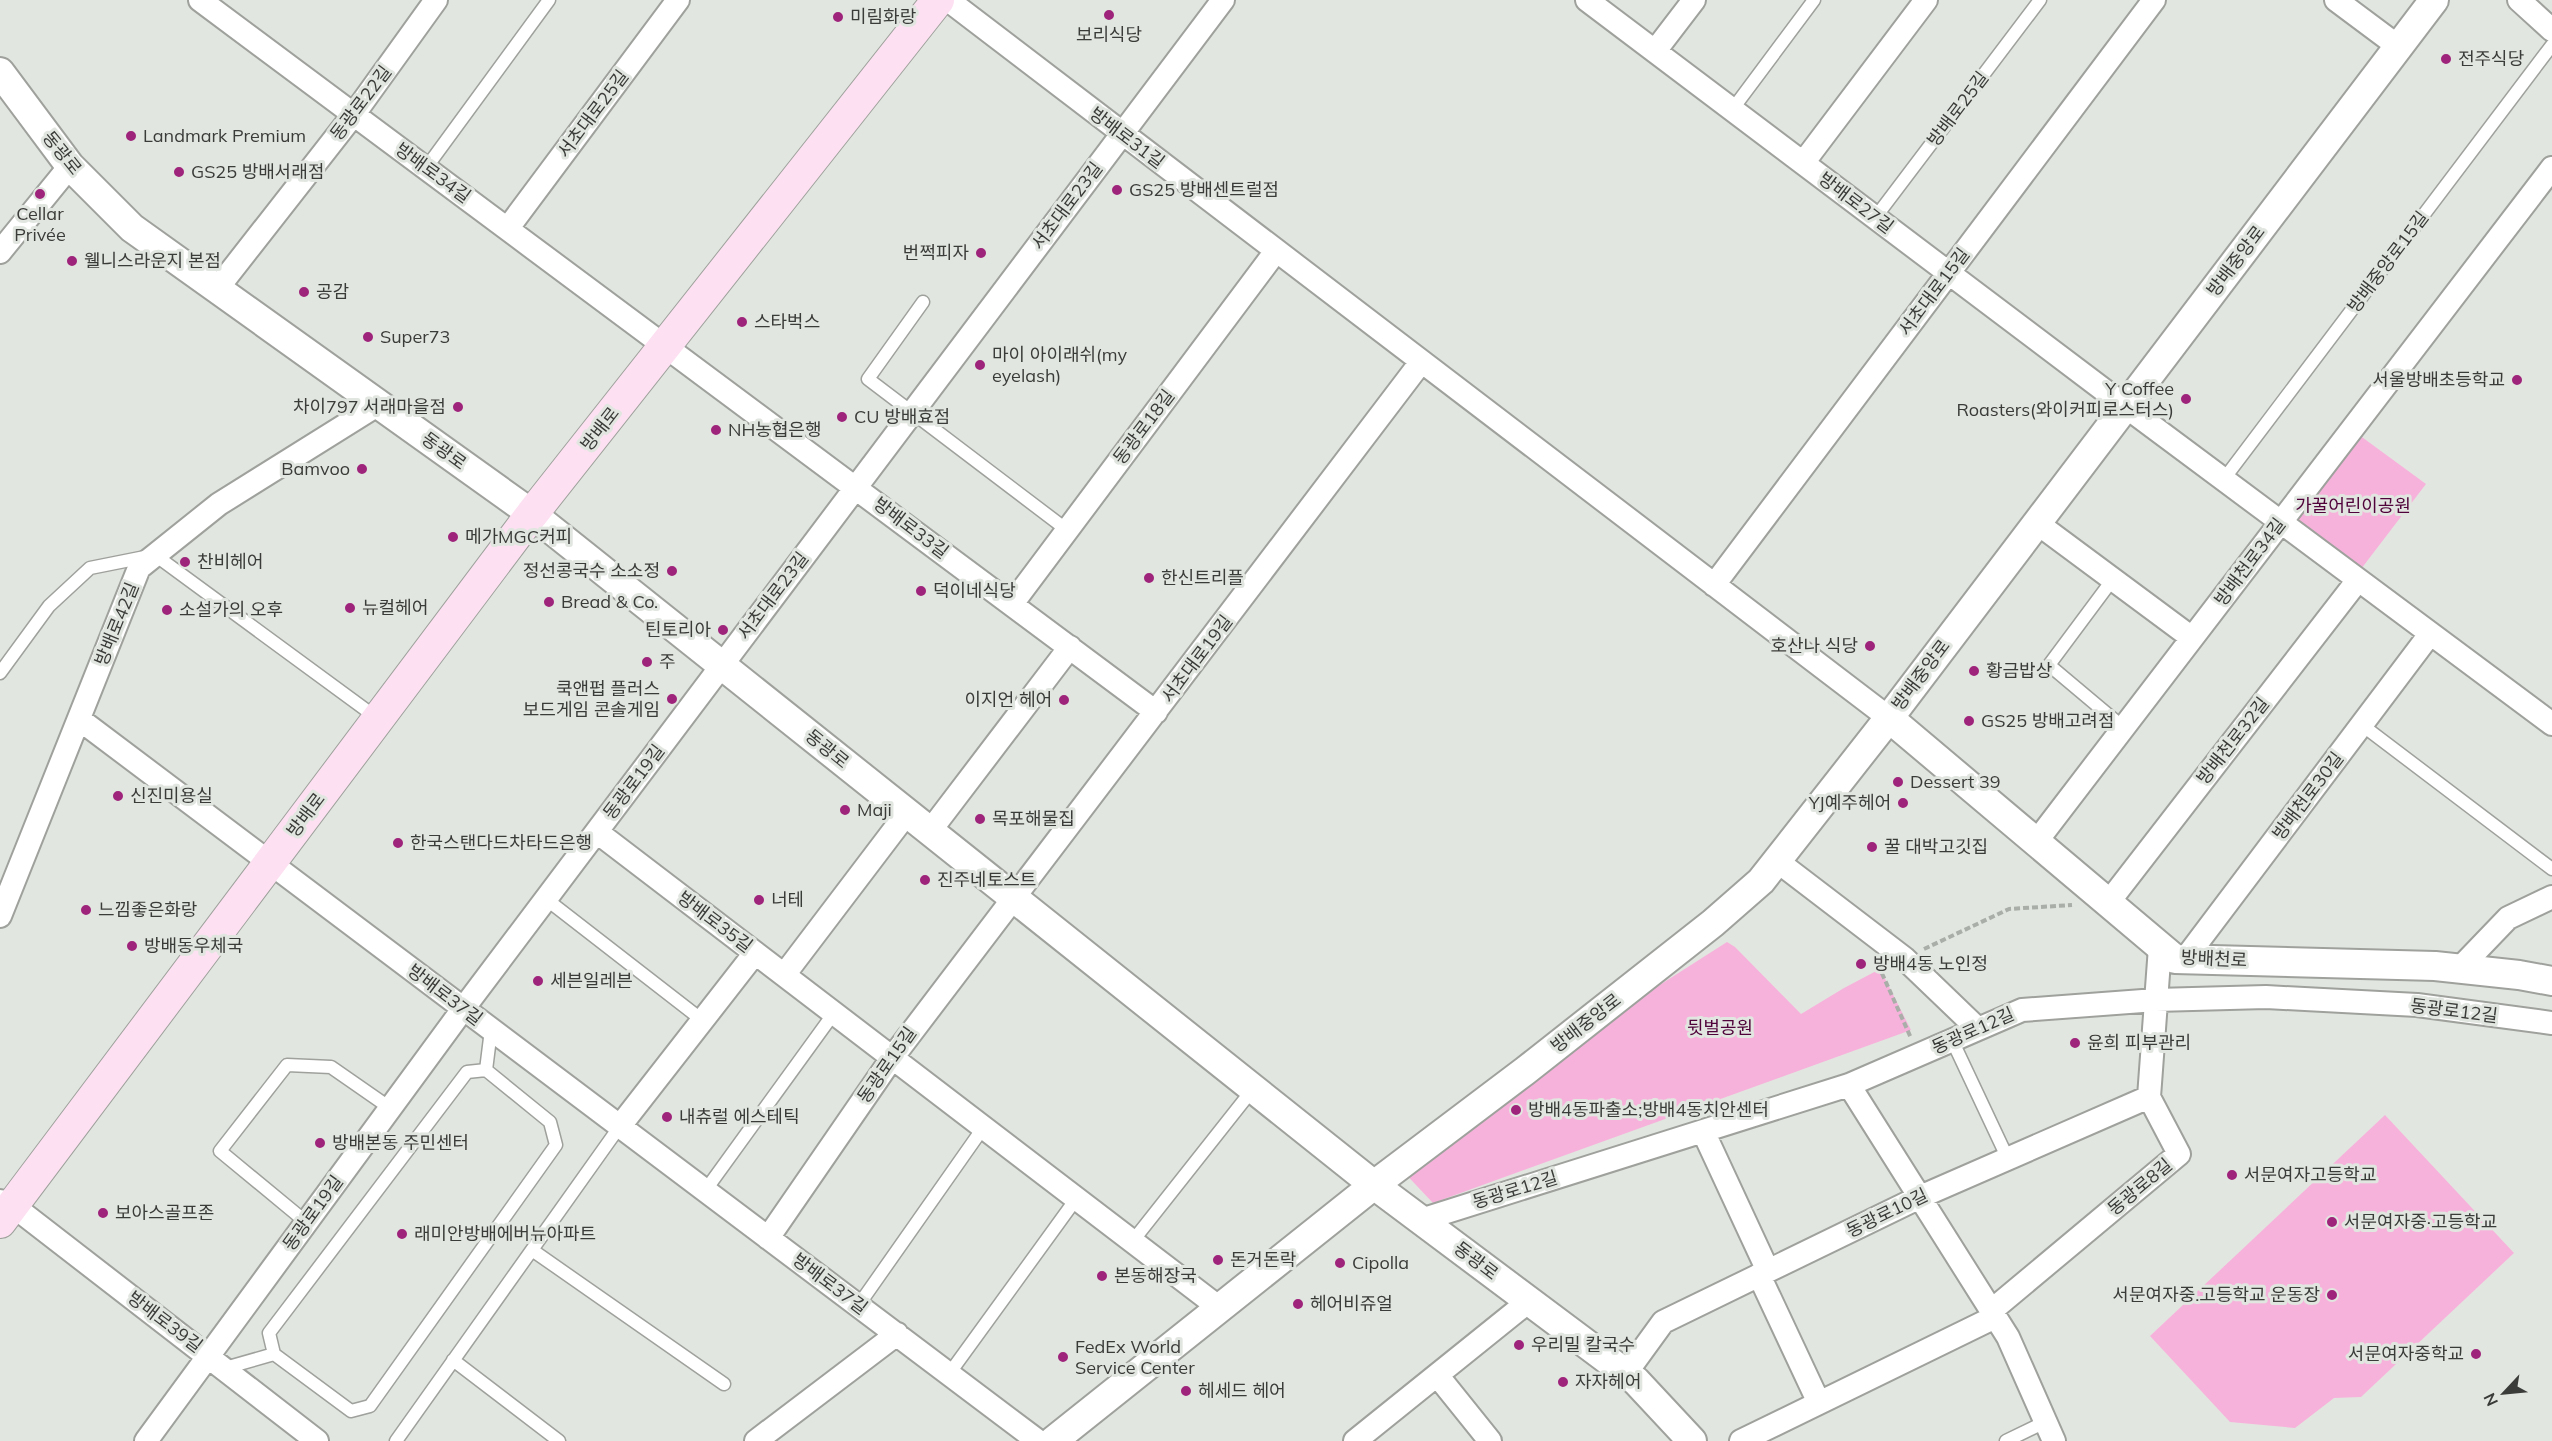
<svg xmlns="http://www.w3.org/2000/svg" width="2552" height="1441" viewBox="0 0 2552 1441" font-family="Mulish,'Noto Sans KR',sans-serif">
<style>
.green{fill:#f7b2db}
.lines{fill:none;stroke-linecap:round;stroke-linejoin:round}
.service-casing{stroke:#9ea19c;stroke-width:15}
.minor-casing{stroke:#9ea19c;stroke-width:26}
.tertiary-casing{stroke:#9ea19c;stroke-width:32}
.secondary-casing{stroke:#9ea19c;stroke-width:34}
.path{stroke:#aaaea9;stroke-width:4;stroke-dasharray:6 3;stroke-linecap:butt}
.service{stroke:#fff;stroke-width:12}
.minor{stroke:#fff;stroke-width:22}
.tertiary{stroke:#fff;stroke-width:28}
.secondary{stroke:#fde1f2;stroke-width:32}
.poi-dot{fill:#9e237a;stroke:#e2e6e0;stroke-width:2}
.labels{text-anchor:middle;stroke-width:6;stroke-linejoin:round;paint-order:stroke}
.poi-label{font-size:18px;fill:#3a3c39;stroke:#e2e6e0;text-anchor:start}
.street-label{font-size:18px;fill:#3a3c39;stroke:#e2e6e0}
.park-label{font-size:18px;fill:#4f033a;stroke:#e2e6e0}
</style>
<rect width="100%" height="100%" fill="#e2e6e0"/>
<path class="green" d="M2355 432 2426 484 2358 573 2288 519Z
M1727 942 1735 947 1801 1014 1844 988 1880 969 1911 1030 1433 1203 1399 1167 1525 1071Z
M2385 1115 2514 1253 2361 1397 2334 1398 2295 1428 2230 1422 2150 1336Z"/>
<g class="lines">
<g class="service-casing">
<path id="service" d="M1732 110 1814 0
M426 168 549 0
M1875 218 2040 0
M923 302 868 379 1067 530
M2224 479 2552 45
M2113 579 2049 665 2124 728
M0 673 49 606 90 568 155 555 377 718
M2362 725 2552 869
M546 899 702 1020
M1952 1040 2008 1159
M486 1070 467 1072 269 1333 274 1354 351 1411 370 1406 556 1145 550 1122 486 1070 491 1030
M705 1191 834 1013
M306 1222 220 1151 287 1065 331 1067 390 1108
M1132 1242 1253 1089
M532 1250 724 1384
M858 1306 983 1128
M453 1360 559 1441
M225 1368 274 1354
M949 1374 1076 1199
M396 1441 620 1126
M2006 1441 2045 1422"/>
</g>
<g class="minor-casing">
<path id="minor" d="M200 0 1156 712
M948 0 1889 718
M1587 0 2125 406 2552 724
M2336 0 2399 47
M2519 0 2552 30
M1655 51 1694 0
M1803 163 1926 0
M508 228 678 0
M0 252 70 166
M217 289 354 114 436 0
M2037 523 2192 638
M1714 585 2154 0
M1012 604 1276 251
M79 719 1038 1441
M930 831 1070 647
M597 832 1221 1309
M2036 842 2552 168
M1777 861 1904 958 1978 1029
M2108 903 2358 580
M0 916 139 568 219 504 379 404
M2185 959 2430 634
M2459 969 2508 918 2552 897
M784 975 907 813
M1849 1085 2008 1337 2054 1441
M620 1126 755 953
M1703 1131 1768 1271
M0 1201 12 1205 317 1441
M1421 1220 1849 1085 2022 1010 2156 1000 2266 997 2417 1005 2552 1023
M768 1238 892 1058 1421 362
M1759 1275 1819 1403
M1991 1311 2179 1154 2149 1097 2160 947
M1626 1373 1663 1322 1920 1197 2149 1097
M1437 1375 1490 1441
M146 1441 463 1009 1223 0
M756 1441 897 1334
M1355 1441 1529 1301
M1741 1441 1995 1317"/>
</g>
<g class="tertiary-casing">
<path id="tertiary" d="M0 72 70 166 132 228 532 514 1374 1185 1636 1381 1692 1441
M1889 718 2175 959 2435 966 2519 975 2552 981
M1053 1441 1374 1185 1525 1071 1713 923 1761 881 1889 718 2434 0"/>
</g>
<g class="secondary-casing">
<path id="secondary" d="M0 1222 532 514 938 0"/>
</g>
<path class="path" d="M1924 949 2009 909 2072 905
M1884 967 1880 969 1911 1038"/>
<use href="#service" class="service"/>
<use href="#minor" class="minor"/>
<use href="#tertiary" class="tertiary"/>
<use href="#secondary" class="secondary"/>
</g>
<g class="poi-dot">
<circle cx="1109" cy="15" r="6"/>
<circle cx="838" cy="17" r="6"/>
<circle cx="2446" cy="59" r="6"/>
<circle cx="131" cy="136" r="6"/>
<circle cx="179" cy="172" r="6"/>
<circle cx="1117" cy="190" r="6"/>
<circle cx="40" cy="194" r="6"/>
<circle cx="981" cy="253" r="6"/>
<circle cx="72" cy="261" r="6"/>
<circle cx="304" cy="292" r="6"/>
<circle cx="742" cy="322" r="6"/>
<circle cx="368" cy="337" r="6"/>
<circle cx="980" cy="365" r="6"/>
<circle cx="2517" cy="380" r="6"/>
<circle cx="2186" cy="399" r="6"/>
<circle cx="458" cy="407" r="6"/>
<circle cx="842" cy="417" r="6"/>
<circle cx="716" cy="430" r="6"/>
<circle cx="362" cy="469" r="6"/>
<circle cx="453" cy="537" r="6"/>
<circle cx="185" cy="562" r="6"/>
<circle cx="672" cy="571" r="6"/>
<circle cx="1149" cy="578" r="6"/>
<circle cx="921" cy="591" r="6"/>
<circle cx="549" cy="602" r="6"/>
<circle cx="350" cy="608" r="6"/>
<circle cx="167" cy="610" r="6"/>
<circle cx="723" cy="630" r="6"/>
<circle cx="1870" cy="646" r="6"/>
<circle cx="647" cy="662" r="6"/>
<circle cx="1974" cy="671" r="6"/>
<circle cx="672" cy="699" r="6"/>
<circle cx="1064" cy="700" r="6"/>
<circle cx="1969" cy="721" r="6"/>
<circle cx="1898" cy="782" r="6"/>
<circle cx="118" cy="796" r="6"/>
<circle cx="1903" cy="803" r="6"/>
<circle cx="845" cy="810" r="6"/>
<circle cx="980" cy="819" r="6"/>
<circle cx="398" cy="843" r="6"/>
<circle cx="1872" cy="847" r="6"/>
<circle cx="925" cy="880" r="6"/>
<circle cx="759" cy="900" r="6"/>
<circle cx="86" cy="910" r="6"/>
<circle cx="132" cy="946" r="6"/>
<circle cx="1861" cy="964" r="6"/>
<circle cx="538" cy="981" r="6"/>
<circle cx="2075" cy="1043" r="6"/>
<circle cx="1516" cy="1110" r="6"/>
<circle cx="667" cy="1117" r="6"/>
<circle cx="320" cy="1143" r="6"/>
<circle cx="2232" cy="1175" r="6"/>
<circle cx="103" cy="1213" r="6"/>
<circle cx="2332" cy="1222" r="6"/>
<circle cx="402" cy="1234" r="6"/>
<circle cx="1218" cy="1260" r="6"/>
<circle cx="1340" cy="1263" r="6"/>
<circle cx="1102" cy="1276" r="6"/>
<circle cx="2332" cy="1295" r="6"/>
<circle cx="1298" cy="1304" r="6"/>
<circle cx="1519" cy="1345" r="6"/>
<circle cx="2476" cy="1354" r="6"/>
<circle cx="1063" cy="1357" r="6"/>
<circle cx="1563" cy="1382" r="6"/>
<circle cx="1186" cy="1391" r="6"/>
</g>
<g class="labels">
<g class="poi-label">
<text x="850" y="23">미림화랑</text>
<text x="1109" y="41" text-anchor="middle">보리식당</text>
<text x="2458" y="65">전주식당</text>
<text x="143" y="142">Landmark Premium</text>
<text x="191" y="178">GS25 방배서래점</text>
<text x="1129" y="196">GS25 방배센트럴점</text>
<text x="40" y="220" text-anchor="middle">Cellar<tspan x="40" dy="21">Privée</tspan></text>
<text x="969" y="259" text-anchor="end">번쩍피자</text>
<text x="84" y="267">웰니스라운지 본점</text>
<text x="316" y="298">공감</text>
<text x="754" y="328">스타벅스</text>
<text x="380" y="343">Super73</text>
<text x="992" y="361">마이 아이래쉬(my<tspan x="992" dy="21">eyelash)</tspan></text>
<text x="2505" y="386" text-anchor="end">서울방배초등학교</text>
<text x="2174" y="395" text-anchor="end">Y Coffee<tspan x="2174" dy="21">Roasters(와이커피로스터스)</tspan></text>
<text x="446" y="413" text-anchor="end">차이797 서래마을점</text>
<text x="854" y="423">CU 방배효점</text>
<text x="728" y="436">NH농협은행</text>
<text x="350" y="475" text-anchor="end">Bamvoo</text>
<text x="465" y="543">메가MGC커피</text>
<text x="197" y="568">찬비헤어</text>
<text x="660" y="577" text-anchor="end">정선콩국수 소소정</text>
<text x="1161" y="584">한신트리플</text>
<text x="933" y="597">덕이네식당</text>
<text x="561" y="608">Bread &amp; Co.</text>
<text x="362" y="614">뉴컬헤어</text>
<text x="179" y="616">소설가의 오후</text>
<text x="711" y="636" text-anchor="end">틴토리아</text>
<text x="1858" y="652" text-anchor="end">호산나 식당</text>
<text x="659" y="668">주</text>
<text x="1986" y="677">황금밥상</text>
<text x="660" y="695" text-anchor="end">쿡앤펍 플러스<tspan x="660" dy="21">보드게임 콘솔게임</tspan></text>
<text x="1052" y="706" text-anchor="end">이지언 헤어</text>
<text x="1981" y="727">GS25 방배고려점</text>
<text x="1910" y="788">Dessert 39</text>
<text x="130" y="802">신진미용실</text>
<text x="1891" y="809" text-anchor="end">YJ예주헤어</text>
<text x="857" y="816">Maji</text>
<text x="992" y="825">목포해물집</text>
<text x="410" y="849">한국스탠다드차타드은행</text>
<text x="1884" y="853">꿀 대박고깃집</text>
<text x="937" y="886">진주네토스트</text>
<text x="771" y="906">너테</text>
<text x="98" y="916">느낌좋은화랑</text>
<text x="144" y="952">방배동우체국</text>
<text x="1873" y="970">방배4동 노인정</text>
<text x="550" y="987">세븐일레븐</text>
<text x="2087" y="1049">윤희 피부관리</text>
<text x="1528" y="1116">방배4동파출소;방배4동치안센터</text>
<text x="679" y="1123">내츄럴 에스테틱</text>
<text x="332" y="1149">방배본동 주민센터</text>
<text x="2244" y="1181">서문여자고등학교</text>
<text x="115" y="1219">보아스골프존</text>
<text x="2344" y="1228">서문여자중·고등학교</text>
<text x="414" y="1240">래미안방배에버뉴아파트</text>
<text x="1230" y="1266">돈거돈락</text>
<text x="1352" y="1269">Cipolla</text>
<text x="1114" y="1282">본동해장국</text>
<text x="2320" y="1301" text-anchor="end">서문여자중.고등학교 운동장</text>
<text x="1310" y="1310">헤어비쥬얼</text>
<text x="1531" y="1351">우리밀 칼국수</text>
<text x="1075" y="1353">FedEx World<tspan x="1075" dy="21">Service Center</tspan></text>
<text x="2464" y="1360" text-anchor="end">서문여자중학교</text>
<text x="1575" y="1388">자자헤어</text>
<text x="1198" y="1397">헤세드 헤어</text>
</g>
<g class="street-label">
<text transform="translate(361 103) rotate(-53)" y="6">동광로22길</text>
<text transform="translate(1958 109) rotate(-53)" y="6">방배로25길</text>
<text transform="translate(593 114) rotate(-53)" y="6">서초대로25길</text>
<text transform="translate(1127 138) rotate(37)" y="6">방배로31길</text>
<text transform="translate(62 153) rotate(51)" y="6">동광로</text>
<text transform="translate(433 173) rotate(36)" y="6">방배로34길</text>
<text transform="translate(1856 203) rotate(37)" y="6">방배로27길</text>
<text transform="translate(1067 206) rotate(-53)" y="6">서초대로23길</text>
<text transform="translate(2236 261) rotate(-53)" y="6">방배중앙로</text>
<text transform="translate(2388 262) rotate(-53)" y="6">방배중앙로15길</text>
<text transform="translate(1934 292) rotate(-53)" y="6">서초대로15길</text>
<text transform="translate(1144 427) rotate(-53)" y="6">동광로18길</text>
<text transform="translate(600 429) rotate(-52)" y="6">방배로</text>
<text transform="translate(444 451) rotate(36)" y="6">동광로</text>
<text transform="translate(911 528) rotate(37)" y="6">방배로33길</text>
<text transform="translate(2250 562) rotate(-53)" y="6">방배천로34길</text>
<text transform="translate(773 596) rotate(-53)" y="6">서초대로23길</text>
<text transform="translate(117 624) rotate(-68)" y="6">방배로42길</text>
<text transform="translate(1197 659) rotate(-53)" y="6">서초대로19길</text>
<text transform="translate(1921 675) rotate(-53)" y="6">방배중앙로</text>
<text transform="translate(2233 741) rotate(-52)" y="6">방배천로32길</text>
<text transform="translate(827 749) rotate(39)" y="6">동광로</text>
<text transform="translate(634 782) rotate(-53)" y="6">동광로19길</text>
<text transform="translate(2308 796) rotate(-53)" y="6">방배천로30길</text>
<text transform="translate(306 815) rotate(-53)" y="6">방배로</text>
<text transform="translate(715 922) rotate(37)" y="6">방배로35길</text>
<text transform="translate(2214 959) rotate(3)" y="6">방배천로</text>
<text transform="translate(445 995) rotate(37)" y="6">방배로37길</text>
<text transform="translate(2454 1011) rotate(7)" y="6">동광로12길</text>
<text transform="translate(1586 1023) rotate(-38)" y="6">방배중앙로</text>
<text transform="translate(1973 1031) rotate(-24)" y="6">동광로12길</text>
<text transform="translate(887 1065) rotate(-55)" y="6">동광로15길</text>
<text transform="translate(2140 1187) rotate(-40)" y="6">동광로8길</text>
<text transform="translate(1515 1190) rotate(-17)" y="6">동광로12길</text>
<text transform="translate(313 1213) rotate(-54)" y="6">동광로19길</text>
<text transform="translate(1887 1213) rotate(-26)" y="6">동광로10길</text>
<text transform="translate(1476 1261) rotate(37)" y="6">동광로</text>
<text transform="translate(830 1284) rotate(37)" y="6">방배로37길</text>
<text transform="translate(165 1322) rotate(37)" y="6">방배로39길</text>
</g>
<g class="park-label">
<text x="2353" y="512">가꿀어린이공원</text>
<text x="1720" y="1034">뒷벌공원</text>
</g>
</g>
<g transform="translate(2504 1393) rotate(244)" stroke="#e2e6e0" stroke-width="4.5" paint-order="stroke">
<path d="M0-4.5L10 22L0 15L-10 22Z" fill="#3a3c39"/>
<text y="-9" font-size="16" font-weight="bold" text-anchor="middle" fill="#3a3c39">N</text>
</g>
</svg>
